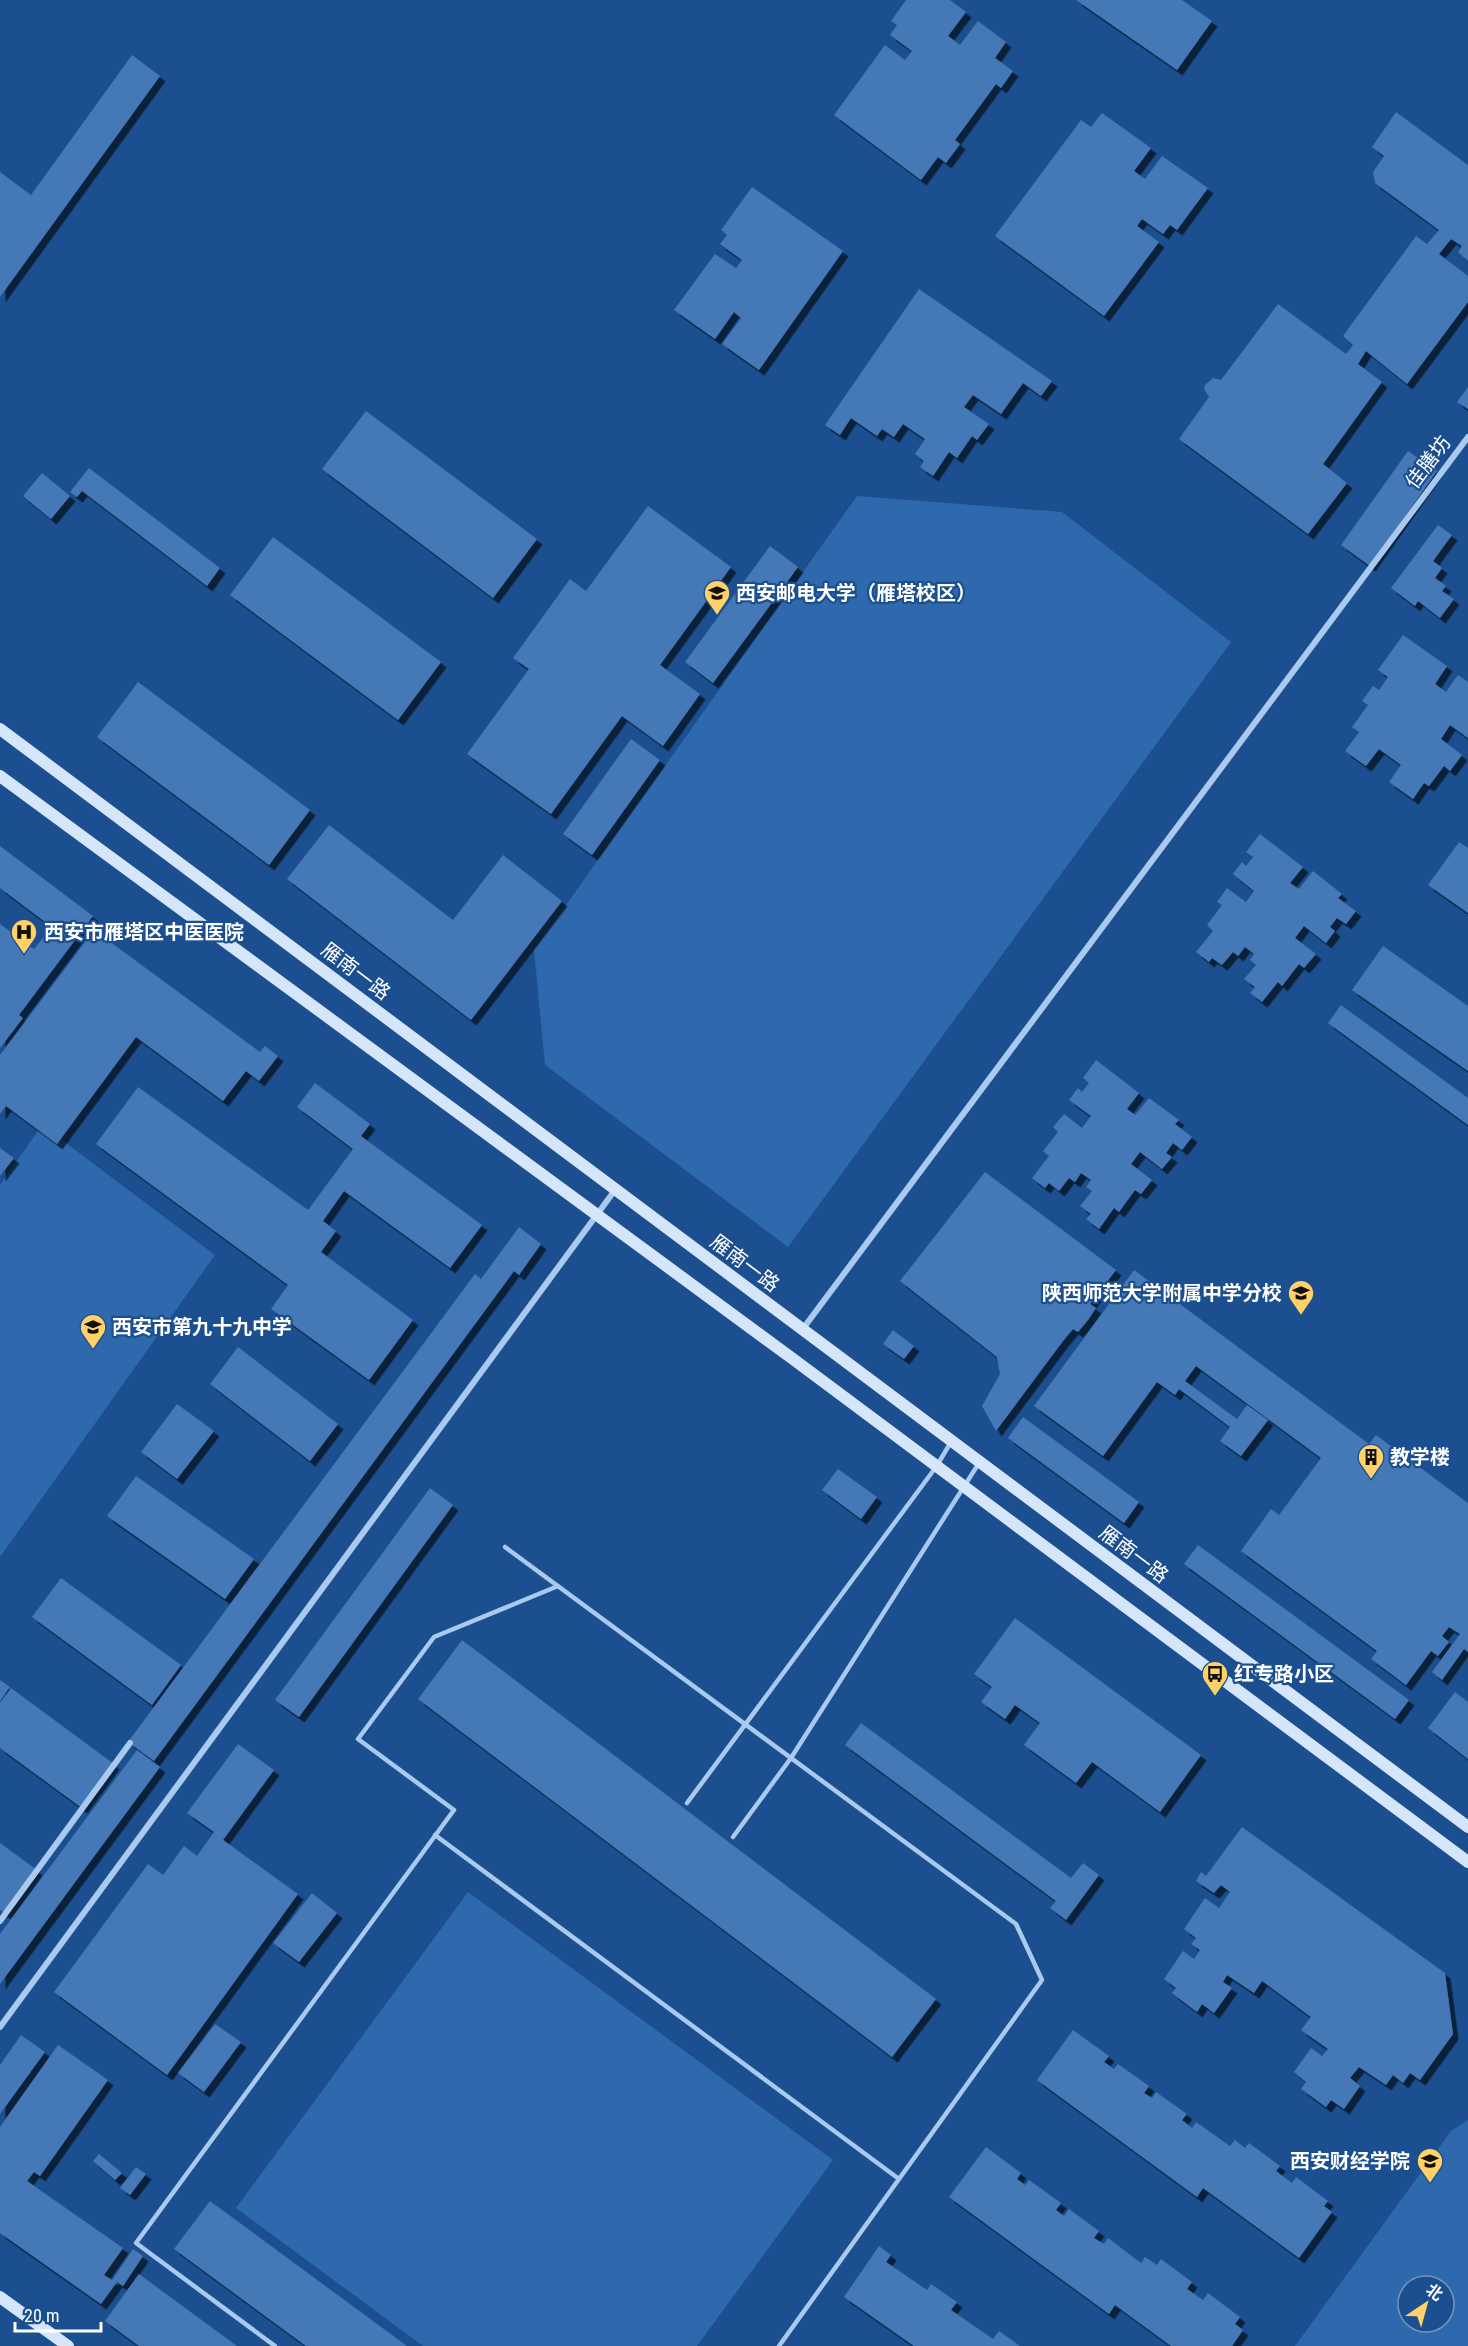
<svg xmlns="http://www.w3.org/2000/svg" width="1468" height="2346" viewBox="0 0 1468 2346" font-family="'Roboto Condensed','Noto Sans SC',sans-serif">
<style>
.green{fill:#2e69ad;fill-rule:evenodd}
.building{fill:#4478b7;filter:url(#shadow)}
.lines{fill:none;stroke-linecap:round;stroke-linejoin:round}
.lane{stroke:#a9c9ee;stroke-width:4.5}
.street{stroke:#a9c9ee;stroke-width:6}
.secondary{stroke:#d6e6fa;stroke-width:12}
.labels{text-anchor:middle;stroke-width:4.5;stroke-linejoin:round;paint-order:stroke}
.street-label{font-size:20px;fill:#fff;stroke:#1b4f8f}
.poi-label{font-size:20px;font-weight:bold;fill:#fff;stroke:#1b4f8f;text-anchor:start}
</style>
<defs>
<filter id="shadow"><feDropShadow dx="5.5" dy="5.5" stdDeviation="0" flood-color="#0009"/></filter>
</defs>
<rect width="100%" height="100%" fill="#1b4f8f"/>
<path class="green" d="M857 496 1062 512 1231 642 788 1247 545 1065 534 950Z
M42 1125 215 1255 0 1557V1185Z
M468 1892 833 2160 697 2346H423L236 2208Z
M1468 2120V2346H1295L1451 2131ZM1408 2286H1444V2322H1408Z"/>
<path class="building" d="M906 0H950L966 12 948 36 960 45 978 21 1006 42 995 58 1013 71 1001 88 996 84 955 140 960 144 946 163 938 157 921 180 834 115 885 45 905 60 912 51 890 35 897 25 891 21Z
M1076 0H1182L1212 21 1177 70Z
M132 55 160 76 0 297V172L31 195Z
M1396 112 1468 165V261L1458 252 1462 246 1451 239 1439 254 1468 276V302L1407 384 1366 351 1358 364 1382 382 1323 464 1347 483 1308 534 1179 439 1209 397 1204 389 1205 385 1213 378 1221 380 1278 304 1346 354 1353 345 1343 336 1416 236 1427 244 1439 230 1375 183 1373 172 1384 156 1372 147Z
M1102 113 1151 148 1134 171 1145 179 1162 156 1208 188 1177 230 1170 225 1163 234 1142 219 1137 226 1159 242 1104 316 995 236 1081 120 1091 127Z
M752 187 843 251 759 370 722 344 741 318 734 312 715 339 674 310 715 254 736 268 742 260 720 244 727 235 721 230Z
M919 289 1052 381 1041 396 1023 383 1001 414 973 395 964 407 989 424 977 440 972 436 957 458 949 452 933 476 920 467 924 461 915 454 925 439 903 424 894 437 882 429 877 436 851 418 840 435 825 425Z
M1468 387V409L1457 402Z
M366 411 537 539 493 598 322 469Z
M1408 451 1437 471 1370 566 1341 545Z
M89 468 220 568 207 586 82 491 77 497 70 492Z
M42 473 70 496 51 519 23 496Z
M648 506 731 567 660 665 700 694 663 746 622 716 551 814 467 754 529 669 513 658 570 579 586 591Z
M1438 525 1452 535 1433 561 1442 568 1435 578 1446 586 1442 591 1454 599 1440 618 1418 601 1415 606 1391 588Z
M273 537 441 662 398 720 230 595Z
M770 546 798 567 713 683 685 662Z
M1403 635 1447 666 1435 684 1446 692 1458 675 1468 682V738L1450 725 1441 739 1462 755 1450 771 1444 766 1429 786 1424 783 1413 799 1389 782 1401 765 1379 749 1366 766 1345 751 1359 732 1352 727 1368 705 1362 701 1373 686 1379 690 1388 677 1378 670Z
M138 682 310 810 269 865 97 737Z
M631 739 660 760 592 855 563 834Z
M329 825 453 920 503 855 562 901 471 1020 287 879Z
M1260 834 1303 867 1290 883 1299 889 1313 871 1342 894 1338 898 1356 911 1346 924 1337 918 1330 927 1335 931 1326 943 1304 926 1295 938 1316 954 1304 968 1299 964 1282 986 1278 982 1262 1002 1250 993 1255 987 1244 979 1256 965 1250 960 1254 954 1245 947 1238 956 1233 952 1222 965 1212 958 1209 962 1196 952 1213 931 1207 925 1222 905 1217 902 1227 888 1246 902 1254 891 1233 874 1242 862 1246 866 1253 857 1246 852Z
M1459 842 1468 848V913L1428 885Z
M0 846 93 916 19 1015 23 1018 0 1048V924L34 949 52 927 0 888Z
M94 930 260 1052 265 1046 278 1056 259 1081 246 1071 223 1101 136 1037 57 1144 6 1106 0 1114V1055Z
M1383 946 1468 1006V1071L1352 990Z
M1341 1005 1468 1098V1125L1328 1023Z
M1096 1060 1139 1093 1127 1109 1135 1115 1149 1098 1179 1120 1175 1124 1192 1137 1182 1150 1173 1143 1166 1153 1172 1157 1162 1169 1140 1152 1131 1164 1152 1180 1141 1194 1135 1190 1119 1212 1114 1208 1099 1229 1086 1219 1091 1214 1080 1206 1092 1191 1086 1187 1091 1180 1081 1173 1075 1182 1069 1178 1059 1191 1049 1183 1045 1188 1032 1178 1049 1156 1043 1151 1058 1132 1053 1127 1064 1114 1082 1128 1091 1116 1069 1100 1078 1088 1082 1092 1089 1083 1083 1078Z
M315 1083 370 1124 361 1136 482 1225 450 1268 344 1191 323 1221 336 1231 321 1252 413 1320 369 1380 271 1309 288 1285 96 1144 138 1087 308 1210 353 1149 297 1107Z
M0 1148 14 1158 0 1176Z
M985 1172 1116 1270 1090 1304 1096 1308 1088 1320 1078 1332 1073 1329 1063 1341 996 1431 982 1406 1000 1374 997 1357 900 1281Z
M519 1227 541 1244 519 1275 514 1271 154 1761 128 1742 475 1274 481 1279Z
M1134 1270 1369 1444 1376 1435 1468 1503V1652L1464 1649 1442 1680 1432 1672 1460 1634 1449 1627 1442 1636 1449 1642 1438 1656 1431 1651 1406 1685 1371 1659 1377 1651 1241 1551 1271 1509 1279 1515 1321 1458 1196 1366 1185 1381 1237 1419 1247 1405 1268 1420 1241 1456 1220 1441 1230 1427 1179 1389 1175 1395 1157 1382 1103 1456 1034 1406Z
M893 1330 914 1346 904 1359 883 1344Z
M238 1347 338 1424 310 1461 210 1384Z
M177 1404 214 1431 177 1479 141 1452Z
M1023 1417 1139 1502 1124 1523 1008 1438Z
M838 1469 877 1497 861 1519 822 1490Z
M136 1476 254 1559 225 1599 107 1516Z
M430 1488 453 1505 299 1717 275 1700Z
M1198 1545 1409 1700 1395 1719 1184 1564Z
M61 1578 181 1665 152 1705 32 1617Z
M1015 1618 1201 1755 1160 1812 1092 1762 1076 1783 1024 1745 1040 1723 1015 1705 1005 1719 981 1702 992 1687 974 1674Z
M462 1640 936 1999 892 2057 418 1699Z
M0 1680 10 1687 0 1701Z
M11 1688 114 1764 82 1808 0 1748V1703Z
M1455 1692 1468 1702V1759L1428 1728Z
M861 1723 1071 1878 1083 1863 1099 1875 1066 1920 1050 1908 1056 1901 845 1745Z
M238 1744 274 1770 223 1840 298 1894 167 2075 54 1992 148 1864 163 1875 184 1846 197 1856 214 1832 187 1813Z
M137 1750 160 1767 0 1984V1934Z
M1242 1827 1445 1973 1453 2034 1420 2080 1410 2073 1403 2083 1393 2075 1386 2085 1359 2067 1350 2078 1360 2086 1344 2109 1331 2100 1326 2107 1301 2089 1306 2082 1294 2072 1311 2048 1322 2056 1328 2049 1301 2030 1311 2017 1262 1981 1254 1993 1227 1975 1223 1982 1232 1988 1214 2013 1202 2004 1197 2012 1172 1993 1176 1988 1164 1979 1183 1951 1194 1959 1200 1950 1191 1944 1196 1938 1184 1929 1205 1898 1219 1908 1230 1892 1221 1885 1214 1893 1196 1881 1201 1872 1206 1876Z
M0 1843 37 1870 6 1914 0 1910Z
M312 1893 337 1913 299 1962 273 1943Z
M215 2024 241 2042 204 2092 178 2073Z
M1073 2030 1109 2056 1104 2062 1114 2069 1118 2064 1149 2086 1144 2093 1152 2098 1156 2092 1187 2114 1182 2120 1192 2128 1196 2122 1230 2146 1235 2140 1245 2148 1249 2143 1280 2166 1276 2171 1292 2183 1296 2177 1328 2201 1324 2206 1332 2212 1299 2258 1203 2188 1197 2197 1037 2080Z
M21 2035 45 2052 0 2114V2065Z
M58 2045 108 2080 40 2176 34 2172 27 2181 123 2248 104 2275 112 2280 133 2249 143 2256 123 2286 117 2282 101 2304 0 2233V2127Z
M986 2147 1021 2173 1017 2179 1025 2185 1029 2180 1061 2203 1056 2210 1064 2216 1069 2209 1099 2231 1094 2238 1104 2244 1108 2238 1141 2263 1145 2257 1157 2265 1161 2259 1192 2282 1187 2289 1203 2300 1208 2293 1240 2317 1235 2324 1243 2330 1232 2346H1171L1115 2305 1109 2314 949 2197Z
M99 2154 122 2173 115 2180 93 2161Z
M136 2167 146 2174 130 2195 120 2188Z
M210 2201 407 2346H306L174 2249Z
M879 2246 891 2255 886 2262 927 2290 931 2284 957 2302 951 2310 993 2339 999 2331 1020 2346H914L844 2297Z
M139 2274 237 2346H139L105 2321Z"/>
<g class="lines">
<path class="lane" d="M505 1547 1016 1924 1042 1980 779 2346
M687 1803 936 1467 951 1442
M435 1835 899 2179
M733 1837 791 1758 979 1463
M275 2346 136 2243 454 1810 358 1739 434 1637 558 1586"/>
<path class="street" d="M802 1330 1468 437
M0 1921 130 1743
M0 2027 615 1190"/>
<path class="secondary" d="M0 729 1468 1827
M0 776 793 1359 1468 1862
M0 2297 68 2346"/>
</g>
<defs>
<g id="university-pin" transform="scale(1.35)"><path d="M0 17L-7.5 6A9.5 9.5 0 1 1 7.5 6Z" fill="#ffd166" stroke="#1b4f8f"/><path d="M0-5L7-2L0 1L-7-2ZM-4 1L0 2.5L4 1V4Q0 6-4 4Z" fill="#111"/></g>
<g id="hospital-pin" transform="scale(1.35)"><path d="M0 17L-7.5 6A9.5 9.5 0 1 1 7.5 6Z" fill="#ffd166" stroke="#1b4f8f"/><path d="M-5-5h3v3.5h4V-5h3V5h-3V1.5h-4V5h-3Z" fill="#111"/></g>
<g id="school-pin" transform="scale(1.35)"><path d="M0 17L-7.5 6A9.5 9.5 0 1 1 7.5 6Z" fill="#ffd166" stroke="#1b4f8f"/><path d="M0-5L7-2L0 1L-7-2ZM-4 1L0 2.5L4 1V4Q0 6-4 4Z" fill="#111"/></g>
<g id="building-pin" transform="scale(1.35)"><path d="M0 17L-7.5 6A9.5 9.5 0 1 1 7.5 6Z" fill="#ffd166" stroke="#1b4f8f"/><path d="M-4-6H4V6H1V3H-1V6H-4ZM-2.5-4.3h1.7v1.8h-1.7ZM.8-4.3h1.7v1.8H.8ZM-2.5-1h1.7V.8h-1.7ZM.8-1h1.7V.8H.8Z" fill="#111"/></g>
<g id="bus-pin" transform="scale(1.35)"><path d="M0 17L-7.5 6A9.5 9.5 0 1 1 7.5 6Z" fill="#ffd166" stroke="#1b4f8f"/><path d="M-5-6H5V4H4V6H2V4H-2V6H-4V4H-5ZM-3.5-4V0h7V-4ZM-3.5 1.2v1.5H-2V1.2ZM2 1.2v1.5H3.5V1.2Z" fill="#111"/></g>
</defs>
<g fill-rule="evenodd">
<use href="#university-pin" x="717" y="593"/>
<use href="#hospital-pin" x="24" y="932"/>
<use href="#school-pin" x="1301" y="1293"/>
<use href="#school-pin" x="93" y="1327"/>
<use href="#building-pin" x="1371" y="1457"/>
<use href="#bus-pin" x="1215" y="1674"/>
<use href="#university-pin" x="1430" y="2161"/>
</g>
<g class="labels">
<g class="street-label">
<text transform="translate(1428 462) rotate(-53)" y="7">佳膳坊</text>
<text transform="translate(356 971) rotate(37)" y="7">雁南一路</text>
<text transform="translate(745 1263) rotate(37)" y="7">雁南一路</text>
<text transform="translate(1134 1554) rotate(37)" y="7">雁南一路</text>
</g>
<g class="poi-label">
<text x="736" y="600">西安邮电大学（雁塔校区）</text>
<text x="44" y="939">西安市雁塔区中医医院</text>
<text x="1282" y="1300" text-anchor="end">陕西师范大学附属中学分校</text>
<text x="112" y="1334">西安市第九十九中学</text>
<text x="1390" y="1464">教学楼</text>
<text x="1234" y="1681">红专路小区</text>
<text x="1410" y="2168" text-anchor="end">西安财经学院</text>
</g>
</g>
<g transform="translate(1426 2304) rotate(36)"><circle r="28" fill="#1b4f8f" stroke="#7695bc" stroke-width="1.5"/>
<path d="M0-4.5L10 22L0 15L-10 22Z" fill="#ffd166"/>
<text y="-9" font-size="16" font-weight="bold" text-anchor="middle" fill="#ffffff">北</text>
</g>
<path d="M15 2322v9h86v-9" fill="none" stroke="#ffffff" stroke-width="3"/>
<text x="24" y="2322" font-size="18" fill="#ffffff" stroke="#1b4f8f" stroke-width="4.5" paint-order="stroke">20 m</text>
</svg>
